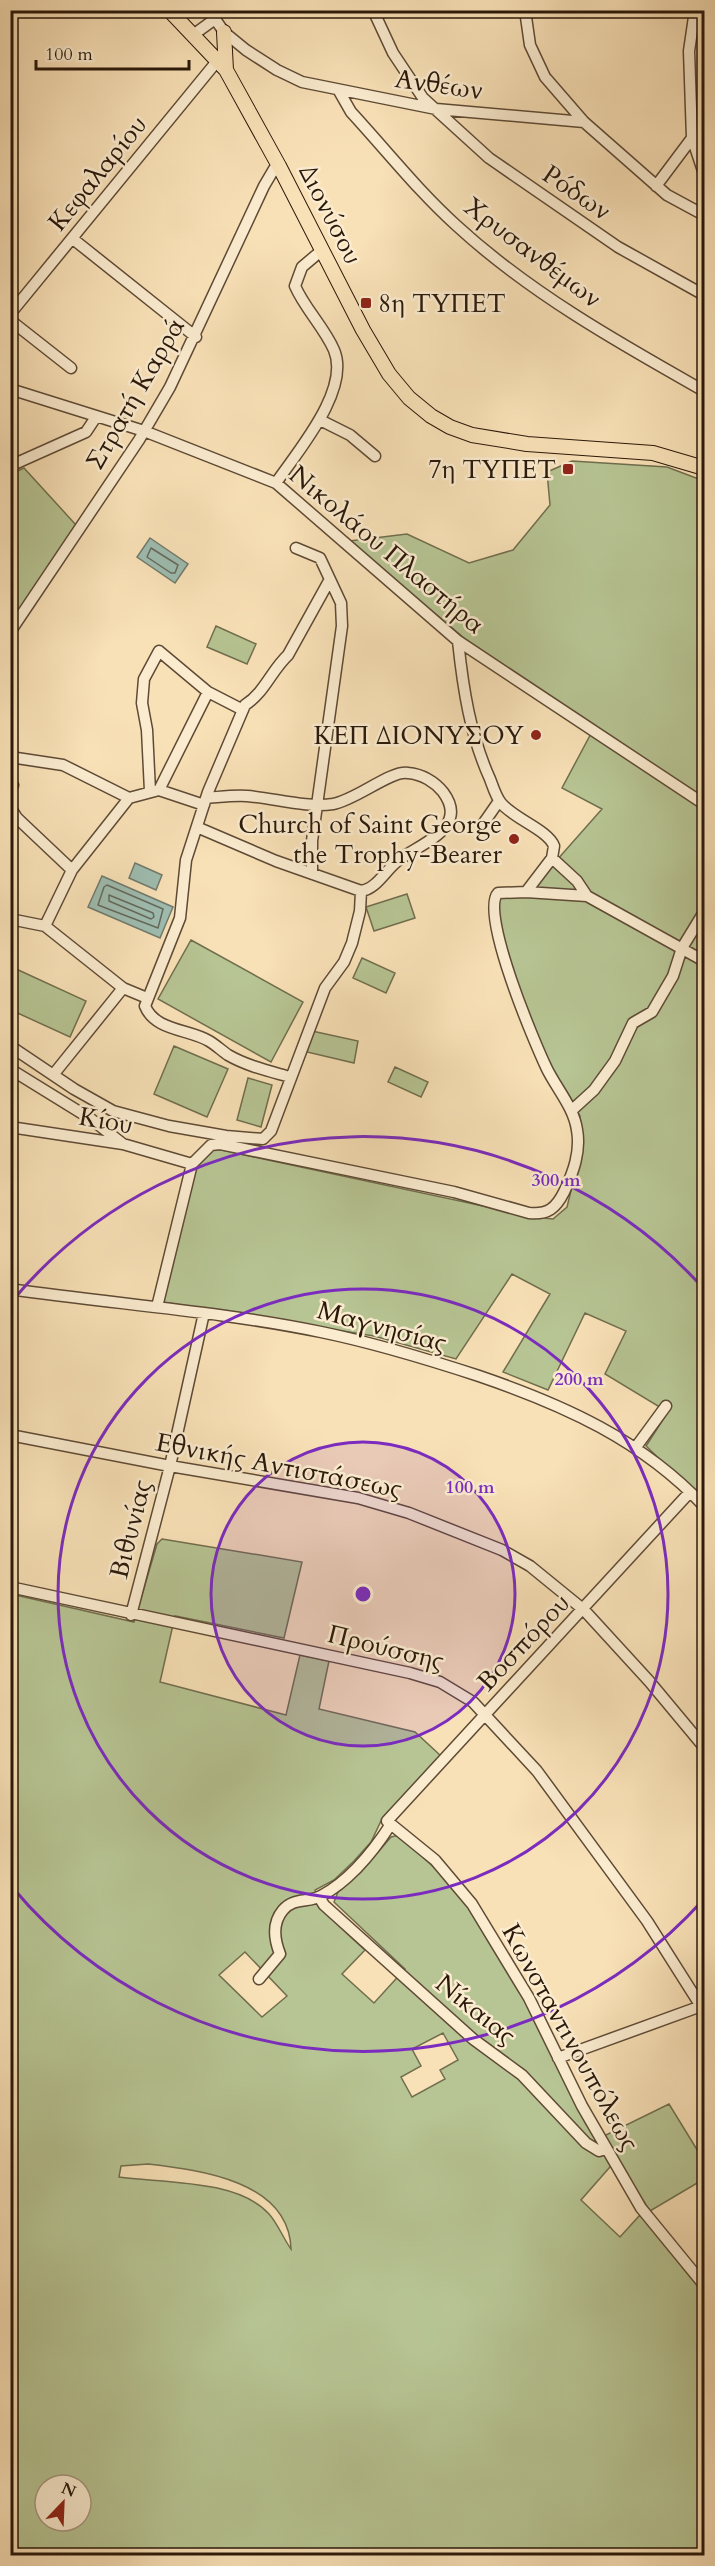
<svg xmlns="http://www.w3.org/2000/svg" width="715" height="2566" viewBox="0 0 715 2566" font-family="Cardo,serif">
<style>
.green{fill:#b7c493;stroke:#706e4e;stroke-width:1.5;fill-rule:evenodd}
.water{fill:#9ebdb1;stroke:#707b6e;stroke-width:1.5}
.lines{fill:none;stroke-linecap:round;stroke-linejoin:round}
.shore{stroke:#646a5e;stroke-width:1.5}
.minor-casing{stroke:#5e4a35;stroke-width:13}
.major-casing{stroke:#2a180a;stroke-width:16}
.minor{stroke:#fbecd0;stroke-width:10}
.major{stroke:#f9e1b7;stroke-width:14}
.ring{fill:none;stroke:#7b2cbf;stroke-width:3}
.poi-dot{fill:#8f2418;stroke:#fbecd0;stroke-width:2}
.labels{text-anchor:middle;stroke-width:5;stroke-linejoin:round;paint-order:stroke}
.street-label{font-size:26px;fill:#2a180a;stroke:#fbecd0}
.poi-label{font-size:26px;fill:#2a180a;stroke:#fbecd0;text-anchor:end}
.centre{fill:#7b2cbf;stroke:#fbecd0;stroke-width:3}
.ring-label{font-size:18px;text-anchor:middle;font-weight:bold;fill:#7b2cbf;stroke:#fbecd0;stroke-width:5;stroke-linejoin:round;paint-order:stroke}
</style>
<rect width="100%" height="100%" fill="#f9e1b7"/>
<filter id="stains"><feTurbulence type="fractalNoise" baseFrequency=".00333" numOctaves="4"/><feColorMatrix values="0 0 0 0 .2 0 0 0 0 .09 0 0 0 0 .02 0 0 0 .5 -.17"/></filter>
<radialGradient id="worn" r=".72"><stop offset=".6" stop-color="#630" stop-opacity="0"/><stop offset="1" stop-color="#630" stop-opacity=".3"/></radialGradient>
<path class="green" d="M572 461 667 467 704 481V1502L646 1446 668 1412 605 1374 626 1331 585 1313 548 1390 503 1372 550 1294 512 1274 456 1359 374 1336 162 1302 194 1173 202 1157 212 1148 534 1217 553 1219 567 1207 583 1142 580 1116 538 1043 516 985 496 909 498 896 526 895 602 809 562 788 595 726 464 638 349 541 407 534 469 563 513 550 550 505 547 472Z
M24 468 76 525 11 625V474Z
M216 626 256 644 247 664 207 647Z
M407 894 415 918 374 931 366 907Z
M191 940 303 1002 271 1062 158 999Z
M362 958 395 973 386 993 353 978Z
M14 968 86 1001 70 1037 11 1010V977Z
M312 1031 358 1041 354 1063 307 1052Z
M174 1046 228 1069 207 1117 154 1094Z
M395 1067 428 1082 421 1097 388 1082Z
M248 1078 272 1085 261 1127 237 1120Z
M162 1539 302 1562 284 1638 175 1616 160 1682 286 1715 300 1655 329 1661 319 1709 415 1732 441 1756 381 1821 371 1842 354 1861 334 1880 315 1890C325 1916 345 1931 365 1950L342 1974 374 2003 405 1969 334 1902 340 1887 361 1872 391 1837 399 1835 454 1886 482 1927 604 2136 669 2104 704 2161V2179L650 2211 619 2164 610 2167 581 2200 620 2237 640 2215 700 2286 704 2283V2555H11V1594L134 1622 157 1544ZM245 1952 287 1996 262 2017 219 1975ZM443 2033 458 2060 440 2070 445 2079 412 2097 401 2077 421 2066 412 2049ZM148 2164C200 2170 289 2181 291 2249 283 2238 278 2224 269 2214 238 2179 161 2183 119 2177L121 2166ZM45 2485H81V2521H45Z"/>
<path class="water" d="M150 538 188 564 175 583 137 557Z
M135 863 162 875 156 890 129 878Z
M102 876 173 907 160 938 88 907Z"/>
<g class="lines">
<path class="shore" d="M151 548 178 565 175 573H171L147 557Z
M107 885 163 909 158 928 98 905 104 887Z
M109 895 153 913 154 917 151 919 109 901Z"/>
<g class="minor-casing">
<path id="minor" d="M212 10 215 19 224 32 246 50 277 70 302 82 436 109 584 122
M373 10 393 53 423 98 489 158 618 247 704 295
M525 10 530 45 545 77 584 122 667 195 704 215
M695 10 689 51 692 138 704 174
M193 35 215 19
M339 91 351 112C386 150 419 192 457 226 530 293 619 343 704 391
M656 186 692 138
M73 239 196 337
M10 314 218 60
M10 320 71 368
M10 389 144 431 276 483 458 641 704 804
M320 420 350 435 375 456
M10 466 86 432 96 417
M276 483C297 452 351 390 334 350 324 327 305 309 295 286L302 267 321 251
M296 548 320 558 341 603 342 626 312 841V874
M10 632 139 440 170 387 264 186 274 169 279 166
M10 757 63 765 129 798
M159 790 208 692
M10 791 13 785
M150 791 147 730 142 703 144 679 159 651 208 692 243 710
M10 807 17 818 72 870
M483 824 499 801
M199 828 276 861 361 891C377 889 386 869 399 860 421 843 470 828 443 792 435 782 422 774 408 773 391 770 356 800 333 804 306 808 274 798 247 796 234 795 220 797 206 798
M552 858 577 881 587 896 704 961
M526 892 587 896
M10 919 45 926 123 988 147 998
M45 926 72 870 129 798 159 790 204 805
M10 1046 74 1089 113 1111 169 1126 226 1136 263 1139 271 1131 325 988 344 962 352 943 360 911 361 891
M10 1069 91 1119 123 1144
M53 1075 123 988
M290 1077C269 1071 247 1066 228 1055 222 1051 216 1045 209 1041 189 1029 155 1031 145 1006L180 918 186 860 208 792 245 705C265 692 271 671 288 655L329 581
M571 1111 594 1090 615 1061 633 1023 652 1012 673 976 682 948 704 912
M10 1127 123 1144 192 1164
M10 1289C114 1304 219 1311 321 1332 375 1343 427 1359 479 1376 564 1405 642 1440 704 1506
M157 1307 192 1164 211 1145 220 1144 454 1192 529 1213C548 1215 556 1208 564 1192 573 1173 581 1152 577 1130 574 1108 557 1089 547 1069 535 1044 479 912 498 893L526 892 552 858 554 846C548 830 514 819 501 803 496 797 493 787 490 779 470 735 463 688 458 641
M10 1435 170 1466 358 1498 409 1513 502 1550 530 1566 584 1610 649 1681 704 1747
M636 1447 666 1406
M690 1492 387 1821 435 1860 472 1904 529 1998 582 2106 641 2208 704 2285
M10 1587 410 1673 440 1682 473 1702 537 1771 647 1921 704 2011
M131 1615 170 1466 204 1313
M319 1897 324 1905 473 2039 522 2075 586 2143 599 2151 606 2149
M259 1979 280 1954C274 1939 272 1923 283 1910 294 1897 308 1903 321 1896 351 1880 373 1852 391 1824
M558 2058 704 2005"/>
</g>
<g class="major-casing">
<path id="major" d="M169 10 226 70 279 166 363 330 389 374 409 398 431 416 450 427 472 435 527 444 653 453 704 468
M224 32 226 70"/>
</g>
<use href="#minor" class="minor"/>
<use href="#major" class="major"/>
</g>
<circle cx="363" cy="1594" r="152" fill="#7b2cbf" fill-opacity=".12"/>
<g class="ring">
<circle cx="363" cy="1594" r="152"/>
<circle cx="363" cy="1594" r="305"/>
<path d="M703 1900A457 457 0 0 1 13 1888M13 1300A457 457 0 0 1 703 1288"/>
</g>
<g class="poi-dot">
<rect x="360" y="297" width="12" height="12" rx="3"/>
<rect x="562" y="463" width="12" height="12" rx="3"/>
<circle cx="536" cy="735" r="6"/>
<circle cx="514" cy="839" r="6"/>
</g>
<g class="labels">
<g class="street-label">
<text transform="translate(439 84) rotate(8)" y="9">Ανθέων</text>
<text transform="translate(97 173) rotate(-51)" y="9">Κεφαλαρίου</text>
<text transform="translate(577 192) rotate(34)" y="9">Ρόδων</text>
<text transform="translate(331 214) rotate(63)" y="9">Διονύσου</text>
<text transform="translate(533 252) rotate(37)" y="9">Χρυσανθέμων</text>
<text transform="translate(135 393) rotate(-60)" y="9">Στρατή Καρρά</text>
<text transform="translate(387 549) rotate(40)" y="9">Νικολάου Πλαστήρα</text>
<text transform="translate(106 1120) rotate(10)" y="9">Κίου</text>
<text transform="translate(382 1326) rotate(15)" y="9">Μαγνησίας</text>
<text transform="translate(279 1465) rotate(11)" y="9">Εθνικής Αντιστάσεως</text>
<text transform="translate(130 1529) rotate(-76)" y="9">Βιθυνίας</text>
<text transform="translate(523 1642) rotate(-47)" y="9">Βοσπόρου</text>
<text transform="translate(386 1647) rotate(14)" y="9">Προύσσης</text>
<text transform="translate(476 2009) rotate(39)" y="9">Νίκαιας</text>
<text transform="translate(571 2037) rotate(61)" y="9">Κωνσταντινουπόλεως</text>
</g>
<g class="poi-label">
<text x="378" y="312" text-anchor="start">8η ΤΥΠΕΤ</text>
<text x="556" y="478">7η ΤΥΠΕΤ</text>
<text x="524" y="744">ΚΕΠ ΔΙΟΝΥΣΟΥ</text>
<text x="502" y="833">Church of Saint George<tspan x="502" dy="30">the Trophy-Bearer</tspan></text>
</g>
</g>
<circle cx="363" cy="1594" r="9" class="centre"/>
<g class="ring-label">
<text x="556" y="1186">300 m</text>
<text x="579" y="1385">200 m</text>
<text x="470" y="1493">100 m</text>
</g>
<rect width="715" height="2566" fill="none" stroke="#f9e1b7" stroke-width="36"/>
<rect x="12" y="12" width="691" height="2542" fill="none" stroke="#2a180a" stroke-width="3"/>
<rect x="18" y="18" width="679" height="2530" fill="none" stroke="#2a180a" stroke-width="1.5"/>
<g transform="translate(63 2503) rotate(23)"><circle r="28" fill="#fbecd0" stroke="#a79781" stroke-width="1.5"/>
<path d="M0-4.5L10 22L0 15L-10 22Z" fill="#8f2418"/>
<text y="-9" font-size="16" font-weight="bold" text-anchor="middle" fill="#2a180a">N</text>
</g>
<path d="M36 60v9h153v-9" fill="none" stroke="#2a180a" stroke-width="3"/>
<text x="45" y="60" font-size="18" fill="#2a180a" stroke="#fbecd0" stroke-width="4.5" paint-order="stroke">100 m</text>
<rect width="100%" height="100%" filter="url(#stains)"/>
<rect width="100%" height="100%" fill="url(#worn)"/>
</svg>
